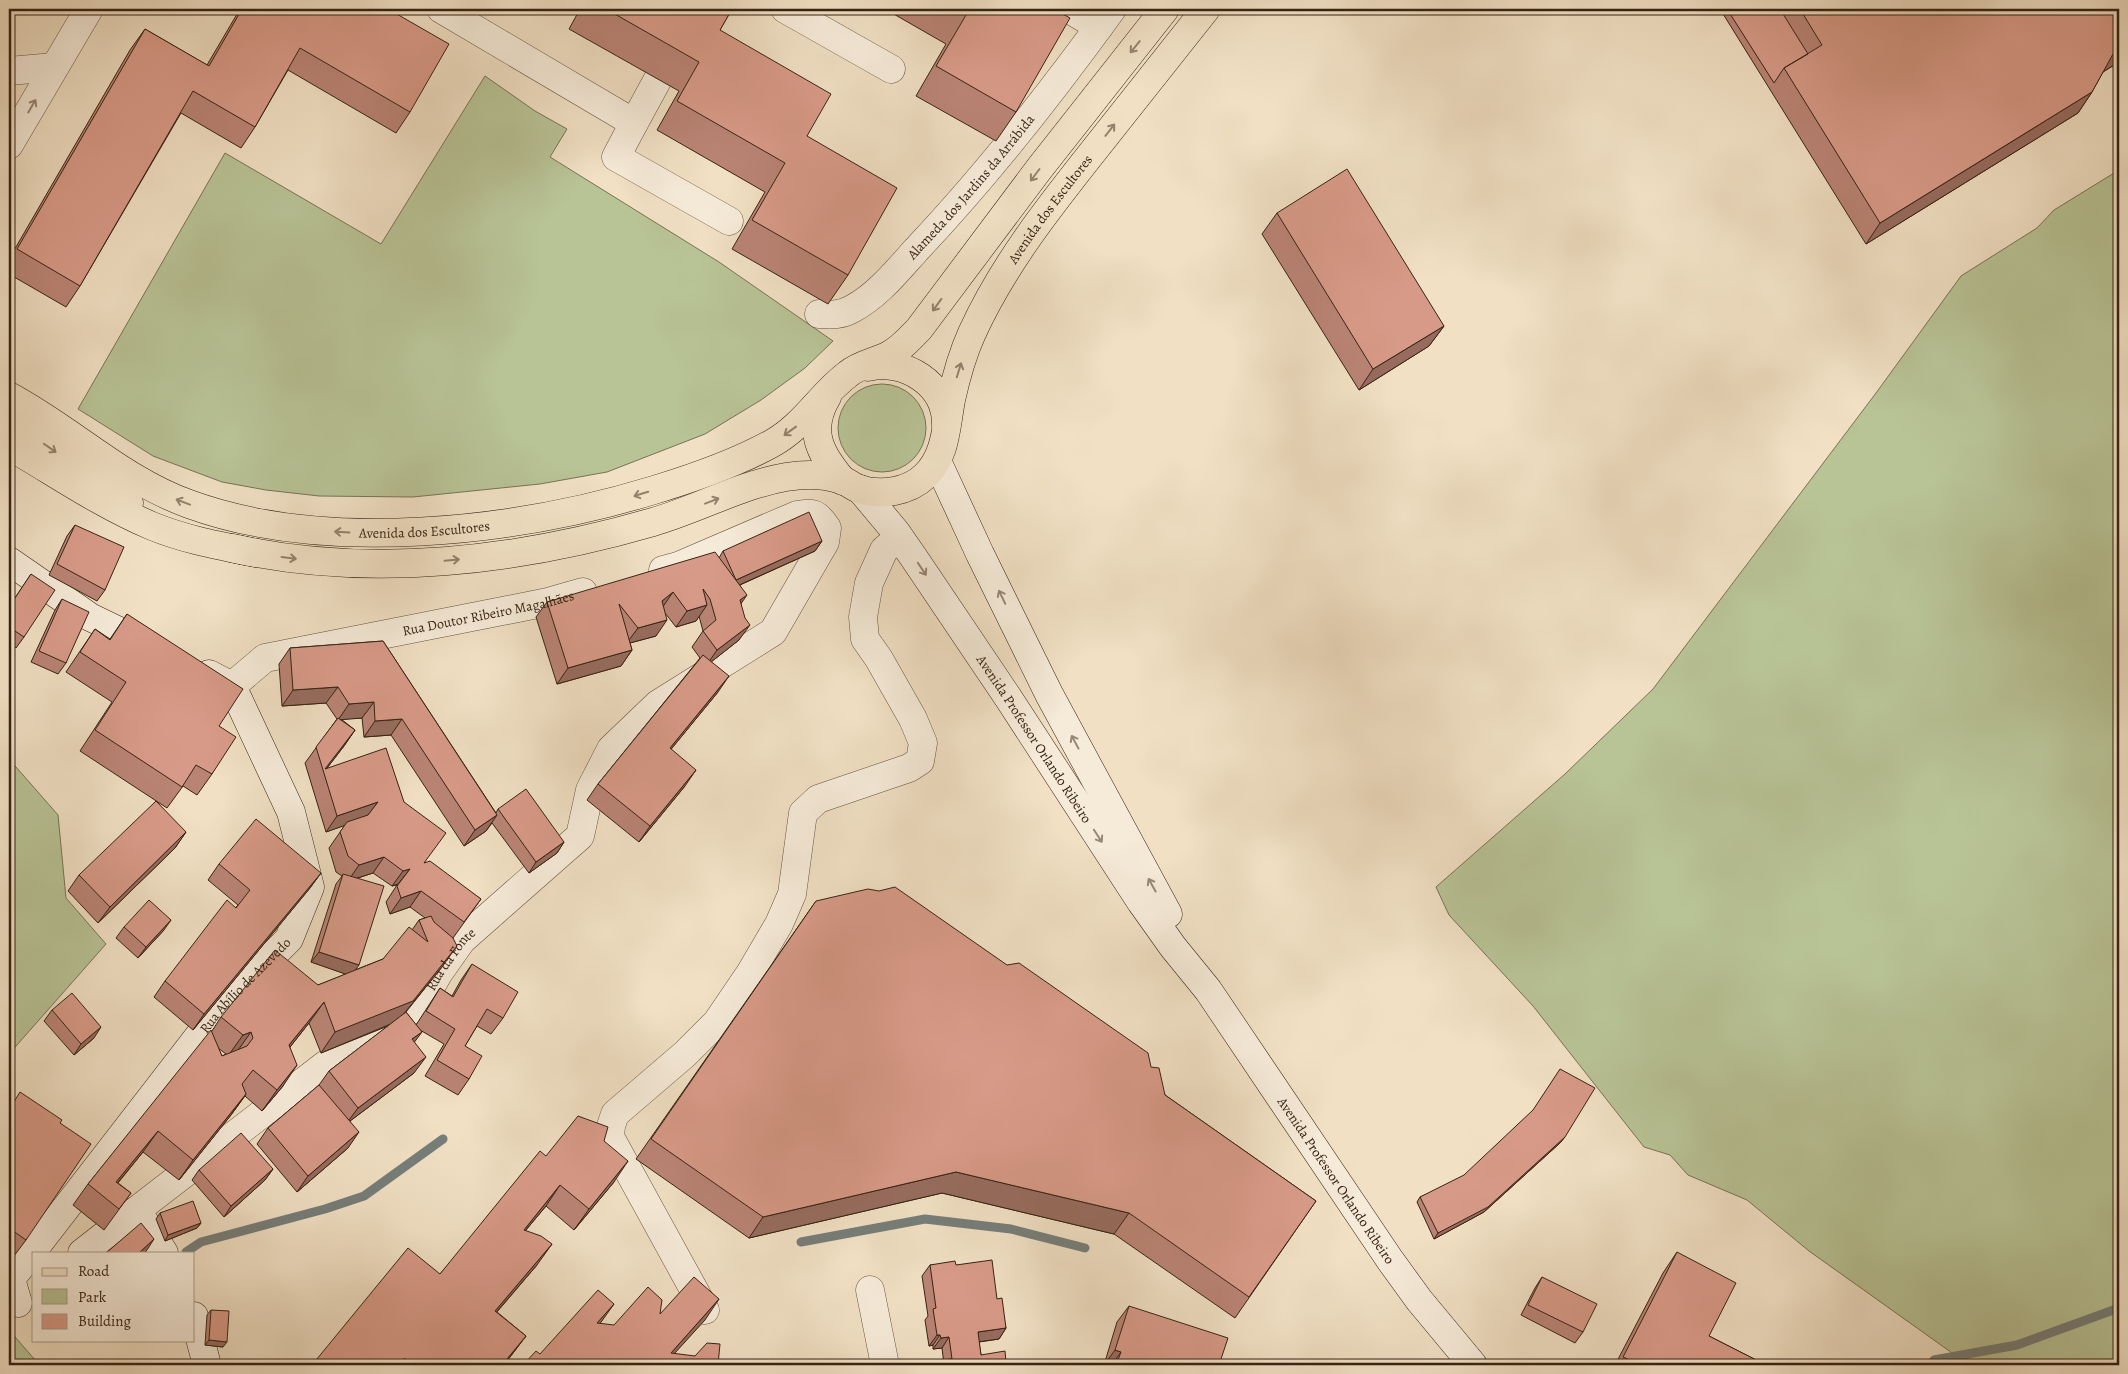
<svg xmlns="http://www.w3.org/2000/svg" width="2128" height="1374" viewBox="0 0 2128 1374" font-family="Alegreya,serif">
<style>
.green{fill:#b8c396;stroke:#777354}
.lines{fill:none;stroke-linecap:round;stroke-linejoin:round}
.stream{stroke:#767e7a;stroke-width:9}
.street-casing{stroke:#65523f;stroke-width:29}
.secondary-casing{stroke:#362313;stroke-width:29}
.primary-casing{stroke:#362313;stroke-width:29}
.highway-casing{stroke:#362313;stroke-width:29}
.street{stroke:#f6ebd9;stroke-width:28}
.secondary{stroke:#f6ebd9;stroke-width:28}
.primary{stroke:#f1e0c4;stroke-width:28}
.highway{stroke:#f1e0c4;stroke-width:28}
.wall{fill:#ba8475;stroke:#362313;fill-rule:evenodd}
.shaded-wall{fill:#976c5f;stroke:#362313}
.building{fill:#d89a88;stroke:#362313}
.oneway{stroke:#94826c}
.oneway2{stroke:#968776}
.labels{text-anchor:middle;stroke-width:4.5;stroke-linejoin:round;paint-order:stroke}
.street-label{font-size:14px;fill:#362313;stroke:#f6ebd9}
</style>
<rect width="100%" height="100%" fill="#f1e0c4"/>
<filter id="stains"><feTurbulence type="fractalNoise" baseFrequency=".004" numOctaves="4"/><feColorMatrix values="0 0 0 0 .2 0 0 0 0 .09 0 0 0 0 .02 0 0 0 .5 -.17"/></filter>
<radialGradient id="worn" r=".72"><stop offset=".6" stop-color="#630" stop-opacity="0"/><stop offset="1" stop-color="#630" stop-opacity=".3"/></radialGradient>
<path class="green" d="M485 76 535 111 567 129 550 157 719 262 833 341 805 368 761 400 705 434 607 472 540 484 413 497 319 496 266 490 222 482 153 456 78 409 225 153 381 244Z
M2119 170V1365H1969L1809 1251 1747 1200 1688 1175 1670 1155 1644 1147 1533 1006 1449 915 1436 887 1565 774 1653 689 1876 393 1961 276 2037 228 2054 210Z
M838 428a44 44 0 1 1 88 0a44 44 0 1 1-88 0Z
M9 759 58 815 66 898 106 944 9 1054Z
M9 1330 36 1361 38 1365H9Z"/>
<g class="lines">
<path class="stream" d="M801 1242 925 1219 1011 1229 1085 1248
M186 1252 201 1242 325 1209 364 1196 443 1139
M1934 1360 2017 1345 2119 1308"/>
<g class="street-casing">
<g id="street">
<path d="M441 9 634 123 616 157 729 221"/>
<path d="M785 9 891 69"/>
<path d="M1069 9 1099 27"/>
<path d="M9 71 54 67"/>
<path d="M634 123 658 79"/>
<path d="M9 145 89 9"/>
<path id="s1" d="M819 314C832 315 841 315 852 309 877 296 897 271 916 250 987 175 1052 92 1112 9"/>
<path id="s2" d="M232 686 265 658 548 602 583 592"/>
<path id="s3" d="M137 1210 325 1065 421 1004 438 974 462 940 580 836 590 790 611 749 658 704 773 632 825 542 827 528C817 513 814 512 797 515L678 566 663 570"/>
<path d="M870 1290 885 1365"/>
<path d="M705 1310 610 1137 611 1126 615 1114 685 1054 717 1022 749 975 779 924 792 894 803 813 818 799 909 768 920 761 923 743 913 719 879 659 865 639 863 617 869 583 884 550 899 537"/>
</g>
</g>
<g class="secondary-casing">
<g id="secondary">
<path d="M937 461 980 554 1049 694 1168 914"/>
<path id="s4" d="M860 489 896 532 914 558 1009 699 1141 902 1173 947 1208 990 1390 1260 1419 1300 1473 1365"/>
<path d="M9 561 90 617 150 646"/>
<path d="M82 1253 137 1210 164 1253"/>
<path id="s5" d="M18 1303 11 1279 222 1006 289 939 310 887 291 812 232 686 209 674"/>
<path d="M194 1316 207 1365"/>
</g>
</g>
<g class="primary-casing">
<g id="primary">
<path d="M868 367C904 358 947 384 946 425"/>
<path id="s6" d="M9 396C71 429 122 480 189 504 326 554 517 532 654 490 694 478 734 464 771 444 805 425 819 396 848 374 860 364 876 362 889 355 901 349 910 338 919 329L1039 169 1165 9"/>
<path d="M827 397C807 431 820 454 843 481"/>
<path d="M9 422C51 446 88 478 129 503"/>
<path id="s7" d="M232 548C370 579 519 561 653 522 698 509 740 485 786 477 804 474 824 474 842 480 848 482 853 487 859 489 881 496 908 492 925 476 946 456 946 427 951 400 956 377 962 355 972 333 1003 265 1049 207 1095 149 1132 102 1169 55 1206 9"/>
</g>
</g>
<g class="highway-casing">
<path id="highway" d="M9 446C56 473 102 505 152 526 186 540 221 546 256 553"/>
</g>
<use href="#street" class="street"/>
<use href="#secondary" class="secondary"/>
<use href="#primary" class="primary"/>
<use href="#highway" class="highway"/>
</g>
<path class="wall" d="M240 9H313L318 12 320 9H388L410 112 396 133 288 70 255 127 241 148 181 113 80 286 66 307 9 274V259L130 50 145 29 207 65Z
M580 9H732L720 30 807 136 848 275 828 304 732 249 765 192 657 130 679 91 569 29Z
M885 9H1054L1016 112 996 141 916 96 946 44Z
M1720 9H2119V62L2103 72 2092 92 2078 113 1866 244Z
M1277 213 1444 326 1429 346 1359 390 1262 234Z
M75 525 105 590 97 601 49 575 67 536Z
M822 541 815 551 740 585 741 603 739 640 711 662 718 692 671 749 685 786 639 842 587 800 598 784 700 658 692 647 703 631 699 616 696 621 676 627 665 613 656 636 630 643 632 650 621 666 557 684 536 617 547 602 719 558 723 551Z
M31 574 24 637 16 648 9 643V607Z
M62 599 66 663 58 674 31 662 55 610Z
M127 614 219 726 212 774 197 795 183 786 167 808 80 751 112 702 66 672 95 629 110 639Z
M383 641 496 813 498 809 564 842 557 853 529 873 492 823 486 831 464 846 391 735 364 737 362 718 341 719 355 730 344 746 327 768 404 802 425 863 481 899 453 938 442 967 406 1012 416 1025 440 988 452 996 461 980 472 964 503 1018 491 1034 477 1026 465 1046 469 1079 458 1095 425 1076 444 1044 420 1030 414 1042V1073L350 1121 348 1148 297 1192 257 1144 268 1128 319 1085 329 1071 388 1026 321 1053 309 1023 290 1047 283 1086 262 1111 245 1096 231 1115 179 1180 143 1152 118 1183 131 1193 104 1230 73 1205 88 1184 212 1031 221 1017 318 985 346 974 311 962 336 884 342 876 336 872 329 848 345 825 326 832 305 763 337 719 326 703 282 706 279 664 290 648ZM373 873 392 886 397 885 386 902 390 914 410 907 425 918 419 920 412 930 383 959 355 970 358 878ZM218 1048 226 1054 222 1056Z
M186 832 175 848 98 923 68 891 79 875Z
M219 864 321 873 310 888 193 1030 154 997 165 981 238 905 208 880Z
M816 901 1151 1067 1165 1095 1316 1201 1235 1318 1114 1234 942 1193 749 1238 636 1159Z
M124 927 164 930 138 958 116 938Z
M52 1010 94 1038 74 1055 44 1021Z
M9 1109 60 1123 26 1240 11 1260 9 1259Z
M604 1141 614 1182 574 1230 546 1206 526 1230 537 1265 497 1312 526 1336 504 1365H312L440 1274 546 1156Z
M1561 1142 1484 1212 1434 1239 1417 1202 1420 1197Z
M273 1169 265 1180 224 1217 192 1180 199 1170Z
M160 1213 201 1223 197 1228 165 1241 156 1219Z
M1677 1252 1709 1336 1766 1365H1615L1663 1273Z
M930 1265H956L997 1299 1006 1328 999 1339 979 1342 981 1355 1006 1362 1010 1365H944L942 1348 933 1349V1345L929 1346 925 1320 928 1316 922 1276Z
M1542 1277 1583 1332 1575 1343 1521 1315 1535 1288Z
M1129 1306 1219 1365H1104L1117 1322Z
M211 1310 223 1347 205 1345 207 1315Z"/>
<path class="shaded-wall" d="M2119 50V62L2098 75 2113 54Z
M2092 92 2078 113 1866 244 1880 223Z
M1444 326 1429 346 1359 390 1373 369Z
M822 541 815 551 728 590 736 580Z
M673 592 662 608V601Z
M747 595 736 611 740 600Z
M707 605 696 621 676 627 687 611Z
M667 620 656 636 626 644 638 628Z
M750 625 739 640 706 666 717 650Z
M632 650 621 666 557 684 568 668Z
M729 676 718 692 659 764 670 748Z
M338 687 326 703 282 706 293 690Z
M374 702 362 718 338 720 349 704Z
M402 719 391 735 364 737 375 721Z
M355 730 344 746 324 772 323 771Z
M696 770 685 786 639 842 650 826Z
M378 802 366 818 326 832 337 816Z
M497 815 486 831 464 846 475 830Z
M186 832 175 848 98 923 110 907Z
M564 842 557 853 529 873 536 862Z
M384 857 373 873 348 881 359 865Z
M410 869 398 884 392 886 403 871Z
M321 873 310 888 193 1030 204 1014Z
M421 891 410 907 390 914 401 898Z
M171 920 164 930 138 958 146 947Z
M457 946 442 967 398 1021 321 1053 335 1032Z
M319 952 359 965 351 976 311 962Z
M324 1002 309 1023 275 1066 289 1045Z
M101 1027 94 1038 74 1055 81 1044Z
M251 1032 236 1053 228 1056 243 1035Z
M422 1032 410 1048 412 1039Z
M426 1057 414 1073 346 1124 358 1108Z
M297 1065 283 1086 262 1111 277 1090Z
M246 1094 231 1115 179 1180 193 1160Z
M158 1131 143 1152 105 1198 116 1182Z
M359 1132 348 1148 297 1192 308 1176Z
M1565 1137 1561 1142 1484 1212 1434 1239 1438 1233Z
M628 1161 614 1182 574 1230 589 1209Z
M273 1169 265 1180 224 1217 231 1206Z
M956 1172 1129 1213 1114 1234 942 1193 749 1238 763 1217Z
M560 1185 546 1206 509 1250 524 1230Z
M201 1223 197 1228 165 1241 168 1235Z
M154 1239 147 1250 144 1253H139Z
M552 1244 537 1265 480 1331 495 1311Z
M719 1299 705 1320 664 1365 671 1353Z
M614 1304 599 1325 597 1323Z
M1006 1328 999 1339 970 1343 978 1332Z
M937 1335H940L933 1345 929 1346Z
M526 1336 504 1365H502Z
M949 1337 942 1348 933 1349 941 1338Z
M209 1340 227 1342 223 1347 205 1345Z
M1115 1350 1121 1352 1112 1365H1104Z
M1118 1360 1136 1365H1114Z"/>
<path class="building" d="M242 9H313L320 13 322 9H388L449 44 410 112 300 48 255 127 193 91 80 286 17 249 145 29 209 66Z
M606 9H732L720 30 831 94 807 136 897 188 848 275 752 220 785 163 677 101 699 62Z
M956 9H1054L1070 18 1016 112 936 66 966 15Z
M1727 9H1780L1808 54 1784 68 1774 83Z
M1800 9H2119V50L2113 54 2092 92 1880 223 1784 68 1822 45Z
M1347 169 1444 326 1373 369 1277 213Z
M809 512 822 541 736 580 723 551Z
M75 525 124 547 105 590 57 564Z
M715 552 747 595 740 600 745 618 750 625 717 650 703 631 716 620 710 599 703 589 707 605 687 611 673 592 662 601 667 620 638 628 619 604 632 650 568 668 547 602Z
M31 574 55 590 24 637 9 627V607Z
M62 599 89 612 66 663 39 651Z
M127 614 243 689 219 726 236 737 212 774 196 765 182 787 95 730 126 682 80 652 95 629 110 640Z
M383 641 497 815 475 830 402 719 375 721 374 702 349 704 338 687 293 690 290 648Z
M703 655 729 676 670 748 696 770 650 826 598 784Z
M338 718 355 730 325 769 386 748 404 802 446 833 424 863 430 861 481 899 464 922 421 891 401 898 397 886 410 869 403 871 384 857 359 865 348 856 340 832 347 822 368 815 378 802 337 816 316 747Z
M526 789 564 842 536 862 498 809Z
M156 801 186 832 110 907 79 875Z
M256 819 321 873 204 1014 165 981 227 900 236 908 250 890 219 864Z
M343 874 384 886 359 965 319 952Z
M895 887 1007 965 1019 963 1148 1053 1151 1067 1159 1068 1165 1095 1316 1201 1249 1297 1129 1213 956 1172 763 1217 651 1139 816 901 868 889 879 891Z
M149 900 171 920 146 947 124 927Z
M431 916 434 922 453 938 457 946 413 1001 335 1032 324 1002 289 1045 297 1065 277 1090 253 1070 242 1084 246 1094 193 1160 158 1131 116 1182 131 1193 119 1209 88 1184 211 1030 222 1056 247 1046 253 1038 251 1032 243 1035 221 1017 275 950 318 985 383 959 409 927 428 942 419 920Z
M472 964 518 992 503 1018 487 1009 465 1046 482 1056 469 1079 437 1060 455 1029 426 1011 440 988 453 997Z
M72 993 101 1027 81 1044 52 1010Z
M406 1012 422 1032 412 1039 426 1057 358 1108 329 1071Z
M1560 1069 1595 1088 1565 1137 1488 1207 1438 1233 1420 1197 1464 1175 1533 1110Z
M319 1085 359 1132 308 1176 268 1128Z
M20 1092 62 1120 60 1123 91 1144 26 1240 9 1228V1110Z
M578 1116 608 1127 604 1141 628 1161 589 1209 560 1185 524 1230 541 1236 552 1244 495 1311 526 1336 502 1365H402L405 1358 399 1365H312L408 1248 440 1274 540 1151 546 1156Z
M241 1133 273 1169 231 1206 199 1170Z
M193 1201 201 1223 168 1235 160 1213Z
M141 1223 154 1239 139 1253H106Z
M1677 1252 1736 1283 1709 1336 1766 1365H1629L1632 1361 1623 1357Z
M992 1260 997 1299 1002 1298 1006 1328 978 1332 981 1355 1005 1351 1006 1362 1009 1361 1010 1365H949V1359H952L949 1337 941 1338 940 1335H937L933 1309 936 1308 930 1265 955 1261 956 1265Z
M694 1277 719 1299 671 1353 695 1356 707 1343 720 1344 718 1365H523L536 1351 540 1354 598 1290 614 1304 597 1323 614 1325 648 1287 662 1300 660 1314Z
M1542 1277 1597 1304 1583 1332 1528 1305Z
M1129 1306 1228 1338 1219 1365H1136L1118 1360 1121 1352 1115 1350Z
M211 1310 229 1311 227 1342 209 1340Z
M130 1360 133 1365H121Z"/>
<defs><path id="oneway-shaft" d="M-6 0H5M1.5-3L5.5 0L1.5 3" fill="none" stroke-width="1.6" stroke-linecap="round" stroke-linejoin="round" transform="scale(1.25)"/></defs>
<g class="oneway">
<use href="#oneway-shaft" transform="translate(1135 47) rotate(129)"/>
<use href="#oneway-shaft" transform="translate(1110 130) rotate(-52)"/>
<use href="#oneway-shaft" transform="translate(1035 175) rotate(127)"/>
<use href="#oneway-shaft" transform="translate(937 305) rotate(126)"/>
<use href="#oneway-shaft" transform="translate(959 370) rotate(-73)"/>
<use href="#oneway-shaft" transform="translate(790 431) rotate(144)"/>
<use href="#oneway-shaft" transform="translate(50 448) rotate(35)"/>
<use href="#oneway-shaft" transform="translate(641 494) rotate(163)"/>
<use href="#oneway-shaft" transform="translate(712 501) rotate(-21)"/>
<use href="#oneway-shaft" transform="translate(183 502) rotate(-159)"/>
<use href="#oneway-shaft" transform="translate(342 532) rotate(-177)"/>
<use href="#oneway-shaft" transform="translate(289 558) rotate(7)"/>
<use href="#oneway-shaft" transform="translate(452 560) rotate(-5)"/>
</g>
<g class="oneway2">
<use href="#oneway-shaft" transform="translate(32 106) rotate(-60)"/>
<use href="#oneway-shaft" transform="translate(922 569) rotate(56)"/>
<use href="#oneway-shaft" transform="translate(1002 597) rotate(-116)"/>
<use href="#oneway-shaft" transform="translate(1075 742) rotate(-118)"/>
<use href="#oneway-shaft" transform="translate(1098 836) rotate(57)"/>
<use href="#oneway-shaft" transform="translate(1152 885) rotate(-119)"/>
</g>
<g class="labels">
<g class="street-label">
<text dy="5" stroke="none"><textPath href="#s1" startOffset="205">Alameda dos Jardins da Arrábida</textPath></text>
<text dy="5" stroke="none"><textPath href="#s7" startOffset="1012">Avenida dos Escultores</textPath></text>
<text dy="5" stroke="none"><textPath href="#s6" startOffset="449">Avenida dos Escultores</textPath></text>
<text dy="5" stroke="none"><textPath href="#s2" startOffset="271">Rua Doutor Ribeiro Magalhães</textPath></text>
<text dy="5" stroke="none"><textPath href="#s4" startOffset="305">Avenida Professor Orlando Ribeiro</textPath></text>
<text dy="5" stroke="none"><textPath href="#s3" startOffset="405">Rua da Fonte</textPath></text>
<text dy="5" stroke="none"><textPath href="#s5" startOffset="401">Rua Abílio de Azevedo</textPath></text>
<text dy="5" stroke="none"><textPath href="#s4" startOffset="840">Avenida Professor Orlando Ribeiro</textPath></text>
</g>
</g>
<rect width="2128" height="1374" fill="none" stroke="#f1e0c4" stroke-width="30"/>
<rect x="10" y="10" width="2108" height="1354" fill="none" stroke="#362313" stroke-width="2.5"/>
<rect x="15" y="15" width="2098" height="1344" fill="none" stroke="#362313"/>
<rect x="32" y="1252" width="162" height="90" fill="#f6ebd9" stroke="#a99b8a"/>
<rect x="42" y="1268" width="25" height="8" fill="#f1e0c4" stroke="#a99b8a"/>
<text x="78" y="1276" font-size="15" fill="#362313">Road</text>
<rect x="42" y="1289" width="25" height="15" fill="#b8c396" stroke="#a99b8a"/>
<text x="78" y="1302" font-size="15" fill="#362313">Park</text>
<rect x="42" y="1314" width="25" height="15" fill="#d89a88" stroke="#a99b8a"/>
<text x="78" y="1326" font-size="15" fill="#362313">Building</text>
<rect width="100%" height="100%" filter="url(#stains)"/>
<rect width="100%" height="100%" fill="url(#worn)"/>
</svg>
